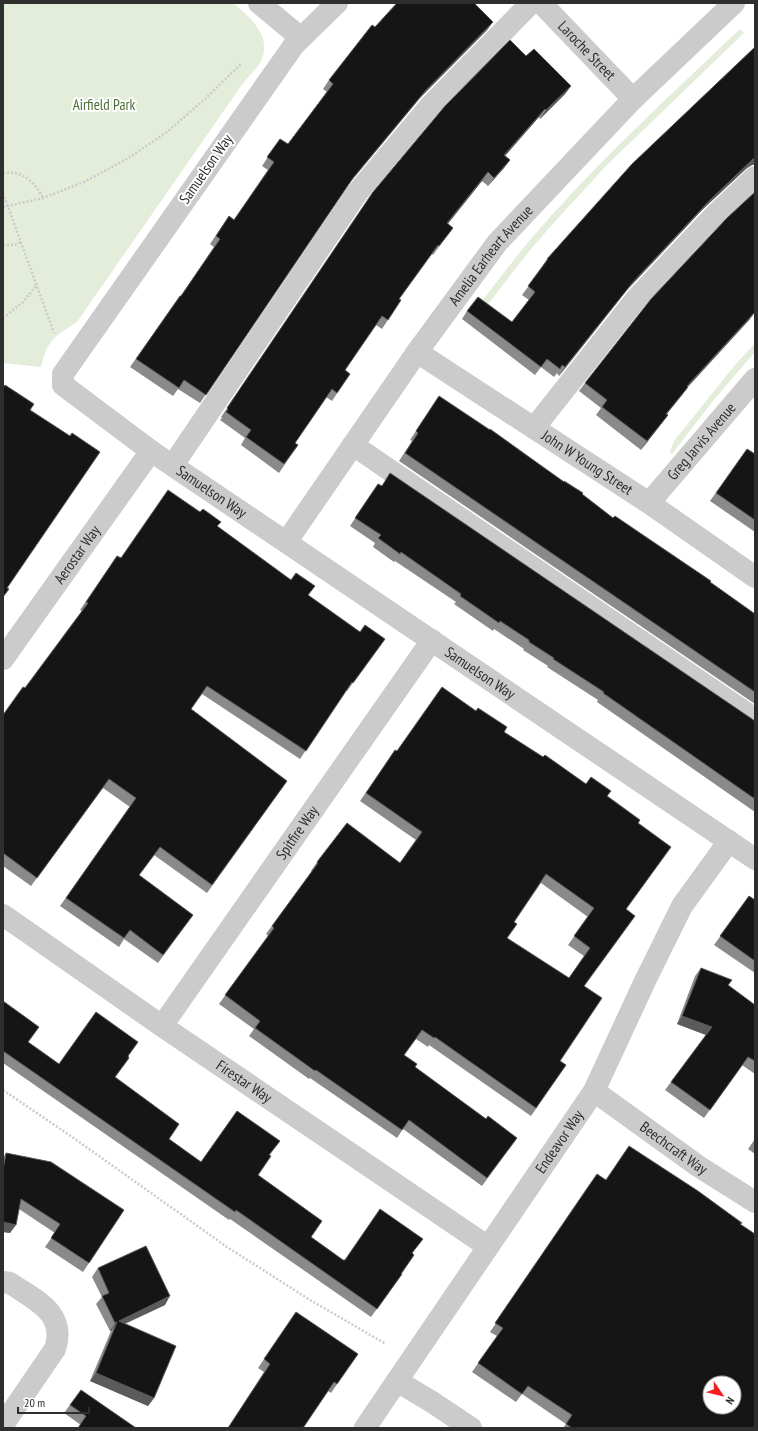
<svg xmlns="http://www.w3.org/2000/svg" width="758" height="1431" viewBox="0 0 758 1431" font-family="'PT Sans Narrow',sans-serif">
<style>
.green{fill:#e3edda}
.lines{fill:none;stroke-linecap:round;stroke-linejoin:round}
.path{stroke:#cbcbcb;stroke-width:2.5;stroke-dasharray:2 2;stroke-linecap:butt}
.minor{stroke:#cbcbcb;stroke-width:22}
.wall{fill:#8a8a8a;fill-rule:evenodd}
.shaded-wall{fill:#5b5b5b}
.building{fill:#151515;stroke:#5b5b5b;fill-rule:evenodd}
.labels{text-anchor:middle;stroke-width:4;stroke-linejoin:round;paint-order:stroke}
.street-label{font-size:15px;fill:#2e2e2e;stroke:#fff}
.park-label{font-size:15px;fill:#4d6e37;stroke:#fff}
</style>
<rect width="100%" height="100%" fill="#fff"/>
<path class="green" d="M3 3H233C250 17 273 37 261 61 256 70 247 78 241 86L77 322C54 337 48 339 41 367L3 363Z
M740 29 744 33 607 165 549 228 522 260 489 303 475 314 473 313C498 280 523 247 551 216 610 150 676 90 740 29Z
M755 343V352L713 401 672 454 670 452 674 441 735 365Z"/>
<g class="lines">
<path class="path" d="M3 173C22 170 35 182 43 198
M3 193 54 333
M3 207 43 198 84 182 127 159 167 132 205 99 242 63
M3 245H14L21 242
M3 318 23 302 36 286
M3 1090 75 1139 227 1247 310 1300 386 1344"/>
<g class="minor">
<path d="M259 3 301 38"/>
<path id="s1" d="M337 3 294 45 63 374V385L151 451 755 859"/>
<path id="s2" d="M541 3 633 99"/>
<path id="s3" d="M417 352 649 503 755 577"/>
<path d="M534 428 636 299 712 218 755 177"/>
<path d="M353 445 755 719"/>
<path d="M173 465 357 193 430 106 531 3"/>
<path id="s4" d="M649 503 755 379"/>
<path id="s5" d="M287 541 417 352 497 243 633 99 734 3"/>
<path id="s6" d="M3 659 151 451"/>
<path id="s7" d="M3 915 162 1026 487 1246"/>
<path id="s8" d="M162 1026 432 640"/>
<path id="s9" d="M594 1091 698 1166 755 1202"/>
<path d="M3 1282 10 1283C35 1300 67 1313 55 1349L3 1425"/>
<path d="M397 1381 432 1402 471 1428"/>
<path id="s10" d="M365 1428 594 1091 645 981 682 906 729 841"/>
</g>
</g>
<path class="wall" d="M493 22 487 30 420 98 348 185 200 403 178 389 173 396 130 367 180 296H181L214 247 210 244 229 216 234 220 268 170 262 166 280 139 288 144 327 92 323 89 329 80 375 27Z
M755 47V165H752L747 168 703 209 627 290 559 376 557 373 554 377 541 367 535 375 462 319 467 311 512 322 529 300 522 295 542 268V267L547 259Z
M526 56 571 86 565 94 540 119 539 117 505 156 510 160 504 168 488 186 482 181 448 224 453 228 433 255 432 254 399 299 401 300 382 329 376 325 345 370 350 374 332 401 326 397 295 443 298 445 279 473 241 445 245 438 220 420 222 418 221 417 373 192Z
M750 319 688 387 682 395 667 414 668 415 662 423 641 450 596 415 601 408 579 391 585 383Z
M439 396 582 494 613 518 710 582 755 614V704L399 461 412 441 410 440Z
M747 449 755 454V532L710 501Z
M378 484 755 721V812L597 702 598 700 547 667 548 666 523 650 524 649 494 629 493 631 454 604 456 602 395 561 394 562 373 547 375 543 350 526Z
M217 526 308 595 360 632 385 639 347 691 346 690 300 759 202 694 191 709 287 781 207 893 154 855 139 875 193 915 158 963 124 939 119 947 60 906 130 807 103 788 31 886 3 866V715L25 688 82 611 80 610 117 556 121 558Z
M504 732 586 784 607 796 638 823 626 909 584 986 560 1061 566 1065 531 1116 429 1045 428 1047 416 1039 404 1055 415 1067 486 1119 517 1138 482 1186 403 1129 397 1138 310 1078 309 1079 249 1036 254 1029 219 1004 268 936 266 934 312 871H311L317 862 400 863 416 840 360 801 395 750 397 751ZM541 883 588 917 568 945 584 956 569 978 507 938 514 922Z
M749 896 755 900V973L714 945Z
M701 968 728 985 755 1005V1074L742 1065 704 1118 665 1090 706 1035 677 1024 695 976Z
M3 1001 28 1042 59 1064 128 1056 115 1077 169 1139 201 1162 269 1155 258 1175 311 1237 343 1260 412 1254 401 1274H402L371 1317 230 1219 229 1220 3 1063Z
M755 1139V1154L748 1149Z
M6 1153 51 1162 89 1263 83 1272 45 1247 55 1233 19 1209 10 1233 3 1232V1158Z
M606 1180 740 1224 755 1428H563L566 1424 522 1394 516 1402 472 1372 497 1336 490 1332 591 1182Z
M98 1268 165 1305 125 1324 154 1398 148 1406 90 1381 111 1331H110L96 1304 102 1297 92 1277Z
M296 1312 358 1354 331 1393 328 1391 303 1428H228L264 1372 258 1368Z
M81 1390 136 1428 81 1425 64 1413Z"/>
<path class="shaded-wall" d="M493 22 487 30 420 98 347 186 353 178 426 90Z
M571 86 565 94 540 119 546 110Z
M545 109 539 117 498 164 504 155Z
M755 158V165H752L747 168 703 209 627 290 559 376 565 367 633 282 709 201 753 159Z
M510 160 504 168 488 186 494 178Z
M488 172 482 181 441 232 447 223Z
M755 312 750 319 681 394 687 386Z
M688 387 682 395 660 422 666 414Z
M668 415 662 423 641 450 647 441Z
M682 1016 712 1027 706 1035 677 1024Z
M3 1222 16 1225 10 1233 3 1232Z
M170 1296 165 1305 113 1329 119 1321Z
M117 1322 111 1331H110L115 1323Z
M96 1373 154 1398 148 1406 90 1381Z"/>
<path class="building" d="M397 3H474L493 22 426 90 353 178 206 395 184 380 179 388 136 359 180 296H181L220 239 216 236 229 216 234 220 274 162 267 157 280 139 288 144 333 84 329 80 372 25 375 27Z
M510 40 526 56 534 49 571 86 546 110 545 109 504 155 510 160 494 178 488 172 447 223 453 228 439 246 438 245 399 299 401 300 388 320 382 316 345 370 350 374 337 393 332 389 295 443 298 445 284 464 246 437 251 430 226 412 228 409 227 408 373 192 445 106Z
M755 47V158L753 159 709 201 633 282 565 367 562 365 560 369 547 359 541 367 467 311 478 297 512 322 535 292 528 286 548 259H547L632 164Z
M755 192V312L687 386 688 387 666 414 668 415 647 441 602 407 607 400 585 383 651 299 727 218Z
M5 385 34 404 30 410 70 436 72 433 100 452 7 588 9 589 3 597V388Z
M439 396 490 430V429L564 482V481L583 493 582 494 613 518 615 516 640 533 711 581 710 582 755 614V692L405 453 418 433 416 431Z
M747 449 755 454V520L716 493Z
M390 473 755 721V799L603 693 604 692 553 659 554 658 529 642V640L500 621 499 623 460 596 461 594 401 552 400 554 378 538 381 535 355 518 378 484 382 486Z
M168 490 200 512 203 509 221 522 217 526 291 580 296 573 315 586 308 595 360 632 365 625 385 639 353 683 352 682 306 751 207 686 191 709 287 781 212 885 160 847 139 875 193 915 163 955 130 930 124 938 66 898 136 798 109 779 37 878 3 853V715L23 687 25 688 88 603 86 602 117 556 121 558Z
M442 687 476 711 478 708 507 727 504 732 543 757 545 755 586 784 591 777 611 791 607 796 640 820 638 823 671 847 626 909 635 916 584 986 602 998 560 1061 566 1065 536 1108 435 1037 434 1038 422 1030 404 1055 417 1064 415 1067 486 1119 488 1116 517 1138 487 1178 409 1120 402 1130 316 1070 315 1071 255 1028 260 1021 225 995 274 928 272 926 318 863 317 862 347 823 400 863 422 832 366 793 395 750 397 751ZM546 874 594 908 574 936 590 948 569 978 507 938 517 924 514 922Z
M749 896 755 900V961L720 936Z
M701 968 732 980 728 985 755 1005V1061L748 1057 710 1110 671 1082 712 1027 682 1016Z
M3 1001 39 1027 28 1042 59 1064 96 1012 138 1042 128 1056 129 1058 115 1077 179 1124 169 1139 201 1162 237 1111 280 1141 269 1155 271 1156 258 1175 322 1221 311 1237 343 1260H345L380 1209 423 1239 412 1253 414 1255 401 1274H402L377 1309 236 1210 235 1212 3 1051Z
M629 1146 698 1191 742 1223 740 1224 755 1234V1428H572L566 1424 572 1415 528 1386 522 1394 478 1363 503 1328 495 1323 597 1174 606 1180ZM710 1383H734V1407H710Z
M6 1153 51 1162 124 1210 89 1263 51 1238 60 1224 21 1199 16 1225 3 1222V1170Z
M146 1246 170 1296 119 1321 176 1346 154 1398 96 1373 117 1322 115 1323 102 1296 109 1293 98 1268Z
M296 1312 358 1354 337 1384 334 1382 303 1428H228L270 1364 264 1359Z
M81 1390 136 1428H78L86 1416 70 1405Z"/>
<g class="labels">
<g class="street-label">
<text dy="5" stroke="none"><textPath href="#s2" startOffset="66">Laroche Street</textPath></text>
<text transform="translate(206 169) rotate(-55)" y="5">Samuelson Way</text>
<text dy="5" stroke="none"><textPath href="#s5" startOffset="351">Amelia Earheart Avenue</textPath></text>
<text dy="5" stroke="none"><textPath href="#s4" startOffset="81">Greg Jarvis Avenue</textPath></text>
<text dy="5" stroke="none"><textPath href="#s3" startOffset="203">John W Young Street</textPath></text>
<text dy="5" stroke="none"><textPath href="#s1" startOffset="656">Samuelson Way</textPath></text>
<text dy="5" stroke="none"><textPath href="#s6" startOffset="128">Aerostar Way</textPath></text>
<text dy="5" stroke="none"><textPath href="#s1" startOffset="980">Samuelson Way</textPath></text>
<text dy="5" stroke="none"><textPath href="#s8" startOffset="236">Spitfire Way</textPath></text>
<text dy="5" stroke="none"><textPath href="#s7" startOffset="293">Firestar Way</textPath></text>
<text dy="5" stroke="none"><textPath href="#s10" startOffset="346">Endeavor Way</textPath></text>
<text dy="5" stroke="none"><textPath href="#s9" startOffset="98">Beechcraft Way</textPath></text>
</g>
<g class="park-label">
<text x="104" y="110">Airfield Park</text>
</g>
</g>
<rect width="758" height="1431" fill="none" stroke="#2e2e2e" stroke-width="8"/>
<g transform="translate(722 1395) rotate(125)"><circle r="19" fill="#ffffff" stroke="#ababab"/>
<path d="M0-3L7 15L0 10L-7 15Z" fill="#f61f1f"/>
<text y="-6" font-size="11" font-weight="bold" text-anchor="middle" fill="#2e2e2e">N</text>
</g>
<path d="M18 1407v6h71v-6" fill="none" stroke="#2e2e2e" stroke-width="2"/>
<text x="24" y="1407" font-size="12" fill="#2e2e2e" stroke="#ffffff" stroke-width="3" paint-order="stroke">20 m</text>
</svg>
